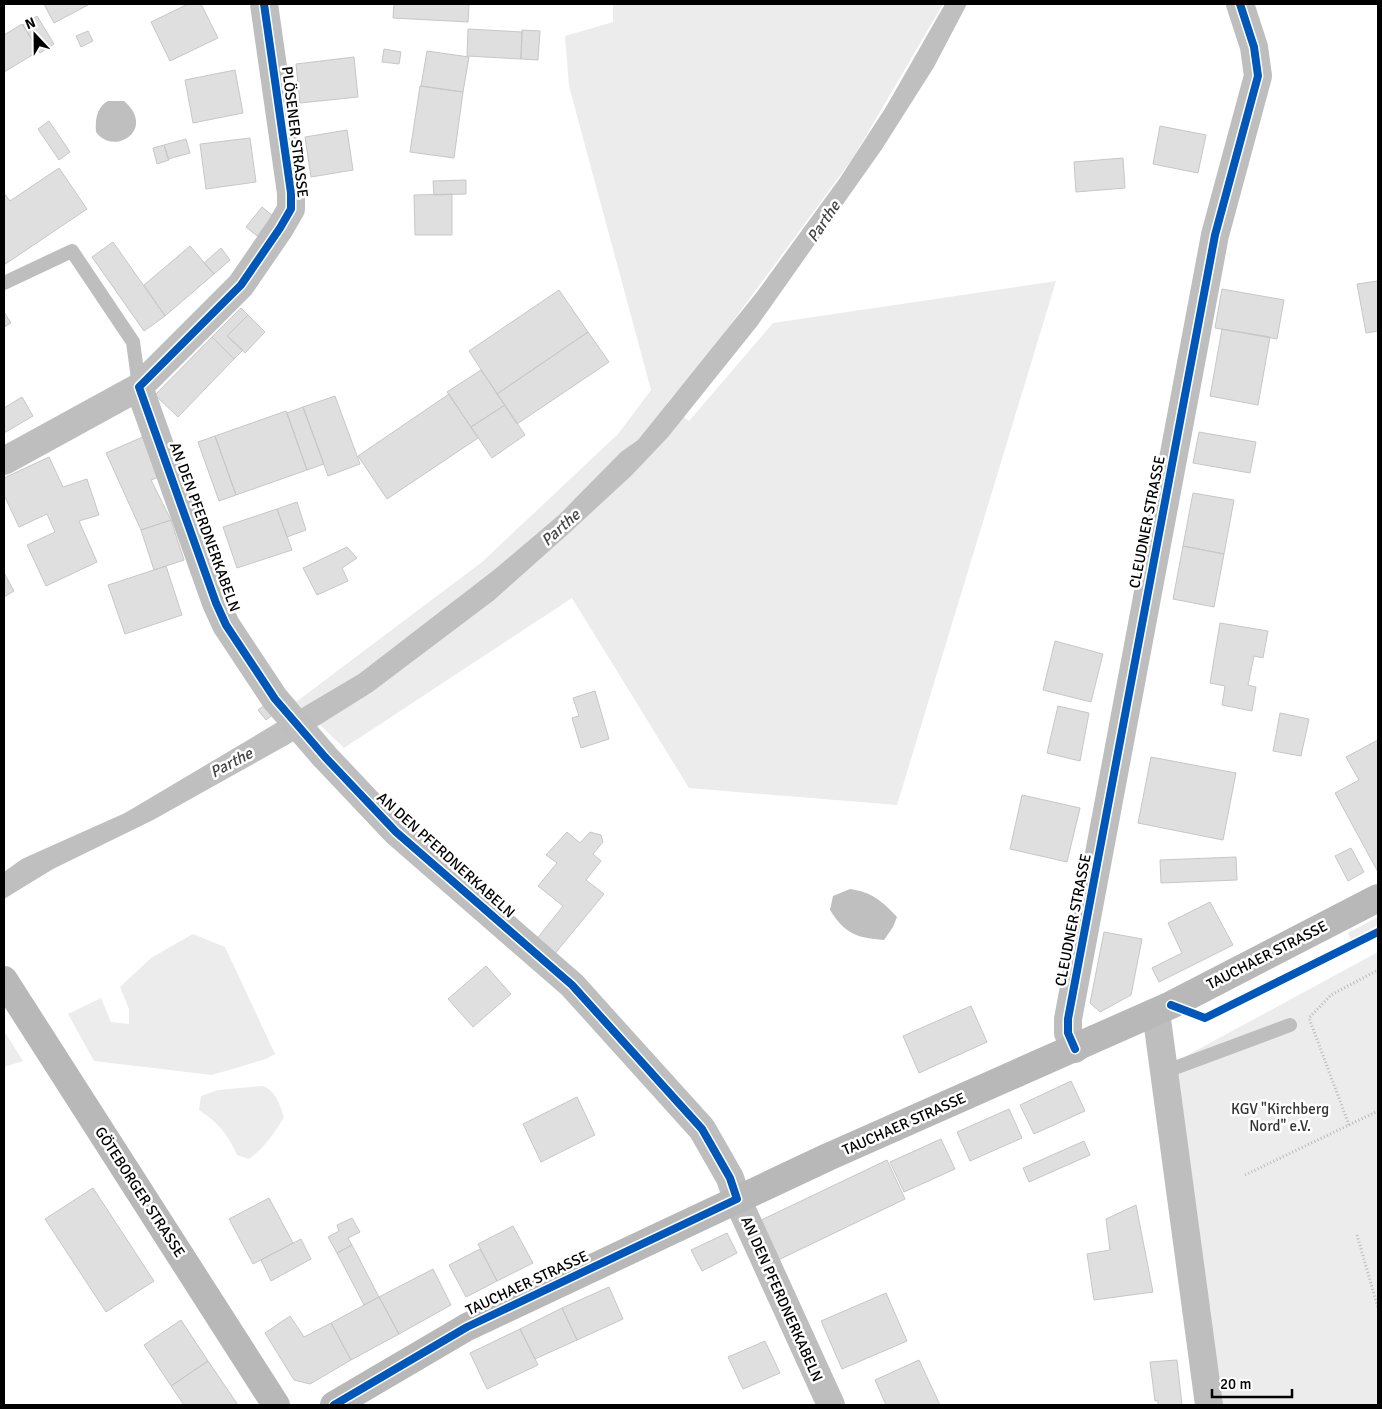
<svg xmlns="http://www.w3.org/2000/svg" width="1382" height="1409" viewBox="0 0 1382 1409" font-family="Signika,sans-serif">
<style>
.green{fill:#ececec}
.water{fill:#bfbfbf}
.building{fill:#dfdfdf;stroke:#c7c7c7}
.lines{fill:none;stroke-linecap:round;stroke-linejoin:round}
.path{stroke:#b9b9b9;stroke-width:3;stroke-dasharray:1 2.5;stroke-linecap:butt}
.lane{stroke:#bebebe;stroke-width:14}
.street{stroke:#bebebe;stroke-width:28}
.secondary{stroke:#b8b8b8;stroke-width:28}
.cycleway-casing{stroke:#fff;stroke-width:11}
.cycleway{stroke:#0057b8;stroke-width:8}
.labels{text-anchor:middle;stroke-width:5;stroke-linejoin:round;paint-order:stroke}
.street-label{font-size:15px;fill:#000;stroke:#fff}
.park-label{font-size:15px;fill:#333;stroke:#fff}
.water-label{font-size:16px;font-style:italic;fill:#444;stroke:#fff}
</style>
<rect width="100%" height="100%" fill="#fff"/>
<path class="green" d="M613 4H943L853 158 703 362 667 403 689 421 773 323 1056 281 897 805 689 788 572 598 344 748 296 702 482 562 618 434 651 390 569 86 565 36 613 22Z
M1378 917V925L1351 940 1348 933Z
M193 934 225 947 275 1054 266 1059 212 1075 94 1061 68 1014 101 998 111 1022 129 1024V1009L120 987 151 958Z
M1378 952V1405H1222L1173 1063Z
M4 1031 23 1061 4 1067Z
M263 1086C276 1091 280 1105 284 1117 274 1134 265 1147 249 1159L237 1155C228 1134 218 1123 199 1110L201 1096 218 1090Z"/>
<path class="water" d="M945 4H967L934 67 882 149 757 326 668 437 632 475 567 535 494 600 372 692 289 744 153 820 53 869 4 899V872L22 859 125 813 359 674 494 570 559 515 621 452 638 440 757 292 840 178 886 107Z
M108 101H124C157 129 114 157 96 132 95 119 97 107 108 101Z
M850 889C872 892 882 901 897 917L893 927 884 940C857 938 845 934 830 910L833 896Z"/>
<path class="building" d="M44 4H87L88 5 54 23Z
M188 4H201L218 38 170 61 151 22Z
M394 4H469L468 22 393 18Z
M37 16 54 44 40 53 23 25Z
M22 24 39 51 4 72V35Z
M468 29 522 32 521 59 467 56Z
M522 30 540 31 538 60 521 59Z
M88 31 93 41 81 47 76 36Z
M384 49 401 52 399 64 382 62Z
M427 51 469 57 463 92 421 86Z
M354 57 358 97 300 103 296 64Z
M235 70 243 113 193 123 185 80Z
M420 86 463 92 454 158 410 152Z
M49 121 70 152 59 160 38 129Z
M1160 126 1206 135 1198 173 1153 164Z
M347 130 353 170 311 177 305 137Z
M250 138 256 182 206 189 200 144Z
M186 139 190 153 168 159 164 145Z
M164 145 169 160 157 164 153 148Z
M1123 158 1125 188 1076 192 1074 162Z
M59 168 87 209 4 265V193L10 201Z
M466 180V194L434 195 433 181Z
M452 194V235H415L414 195Z
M262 207 273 216 257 236 246 227Z
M113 242 165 316 144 331 92 257Z
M190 246 214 274 165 316 144 285Z
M221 248 230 260 214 274 204 263Z
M1378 281V331L1366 333 1357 284Z
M1222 289 1284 300 1277 339 1215 328Z
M559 290 588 332 497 394 469 351Z
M241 308 248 315 227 336 243 350 234 359 212 337Z
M4 312 11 323 4 327Z
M248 315 265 332 245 353 227 336Z
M1222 329 1270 337 1258 405 1210 396Z
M588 332 609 362 517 424 497 394Z
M212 337 234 359 178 417 155 395Z
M481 370 505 405 471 427 447 392Z
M449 394 478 438 387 499 358 456Z
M335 396 360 464 328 476 303 407Z
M22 397 33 416 4 433V408Z
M505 405 525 435 492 458 471 427Z
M303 407 324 464 307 470 287 413Z
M286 411 307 470 236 495 215 436Z
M1199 432 1256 442 1250 473 1193 463Z
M145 436 162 476 151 480 171 520 141 530 106 453Z
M215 436 236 495 219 501 198 442Z
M49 457 63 487 87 479 99 515 79 521 97 562 46 586 27 545 55 532 47 514 19 527 4 495V478Z
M1193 493 1234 500 1224 554 1183 546Z
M297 502 306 530 287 537 277 509Z
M277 509 292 550 237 568 223 527Z
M171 520 184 560 154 570 141 530Z
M1183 546 1224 554 1214 607 1173 599Z
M347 547 357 558 342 568 348 581 317 595 303 568Z
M166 566 182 615 125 634 108 585Z
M4 573 14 591 4 597Z
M1220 623 1268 631 1263 658 1254 656 1248 685 1256 687 1252 711 1222 705 1225 686 1210 683Z
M1055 641 1103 654 1091 702 1043 690Z
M595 691 609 739 581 748 572 718 579 716 573 698Z
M268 703 275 713 266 720 258 710Z
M1058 706 1089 713 1080 761 1047 753Z
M1280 713 1309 719 1301 756 1273 751Z
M1378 740V872L1335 793 1359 780 1346 757Z
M1151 757 1236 773 1223 840 1138 823Z
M1022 795 1080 808 1067 862 1010 849Z
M567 832 580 843 590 832 601 835 603 842 593 854 601 861 586 880 604 894 553 956 536 940 563 906 538 886 557 863 546 855Z
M1351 848 1364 872 1348 881 1335 856Z
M1236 857 1237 880 1161 883 1160 860Z
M1210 902 1233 945 1159 982 1152 968 1182 953 1168 923Z
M1104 932 1142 939 1131 995 1100 1012 1090 1003Z
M486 966 511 994 473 1027 448 999Z
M971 1006 987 1042 919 1073 903 1036Z
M1071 1081 1085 1111 1034 1134 1020 1105Z
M577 1097 595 1135 541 1162 523 1124Z
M1009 1109 1022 1138 970 1161 957 1132Z
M941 1139 955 1169 904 1192 890 1162Z
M1084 1141 1090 1155 1029 1182 1023 1168Z
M887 1160 905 1199 774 1262 755 1223Z
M93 1188 154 1281 106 1312 45 1219Z
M269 1198 293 1243 253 1264 229 1219Z
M1136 1205 1153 1292 1094 1300 1087 1254 1110 1250 1106 1219Z
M352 1218 360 1232 348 1238 352 1245 337 1253 328 1237 339 1231 337 1225Z
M513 1226 533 1263 497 1281 478 1244Z
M727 1233 737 1253 702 1271 691 1250Z
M301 1239 311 1259 271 1281 261 1260Z
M352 1245 379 1297 364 1305 337 1253Z
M480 1249 497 1281 466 1297 449 1265Z
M433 1269 451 1305 399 1334 379 1297Z
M609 1287 623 1319 577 1340 562 1308Z
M886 1293 907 1341 842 1369 821 1321Z
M379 1297 399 1334 351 1360 331 1323Z
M562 1308 577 1340 535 1359 520 1329Z
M290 1316 304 1337 331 1323 351 1360 310 1384 294 1380 265 1333Z
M181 1320 208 1361 171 1386 144 1345Z
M520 1329 538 1365 487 1389 470 1353Z
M765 1341 780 1373 743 1389 728 1357Z
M919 1360 940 1405H886L875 1380Z
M1177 1360 1182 1405H1158V1401H1155L1150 1362Z
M208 1361 238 1405H184L171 1386Z"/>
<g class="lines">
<path class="path" d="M1349 1125 1309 1018 1331 995 1378 970
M1245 1175 1378 1111
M1357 1235 1378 1308"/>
<path class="lane" d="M4 283 72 251 133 342 139 386
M1164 1072 1290 1025"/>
<path class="street" d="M139 387 216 603 226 625 275 699 325 757 396 832 572 985 702 1129 730 1178 737 1199 831 1405
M4 461 139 387 241 285 280 228 291 209V193L264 4
M1156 1012 1209 1405
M1075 1049 1068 1033V1019L1215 235 1258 76 1254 47 1240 4"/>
<path class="secondary" d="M4 980 276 1405
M334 1405 467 1327 828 1157 1171 1005 1378 898"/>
<g class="cycleway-casing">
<path id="cycleway" d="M264 4 291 193V209L280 228 241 285 139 387 216 603 226 625 275 699 325 757 396 832 572 985 702 1129 730 1178 737 1199 467 1327 334 1405
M1171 1005 1205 1018 1378 932
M1075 1049 1068 1033V1019L1215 235 1258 76 1254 47 1240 4"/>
</g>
<use href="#cycleway" class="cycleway"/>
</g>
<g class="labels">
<g class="street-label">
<text transform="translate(295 132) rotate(83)" y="5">PLÖSENER STRASSE</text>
<text transform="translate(1147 522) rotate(-79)" y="5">CLEUDNER STRASSE</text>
<text transform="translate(205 527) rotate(70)" y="5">AN DEN PFERDNERKABELN</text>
<text transform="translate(446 855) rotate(42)" y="5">AN DEN PFERDNERKABELN</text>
<text transform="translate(1073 920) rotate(-79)" y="5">CLEUDNER STRASSE</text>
<text transform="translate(1267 955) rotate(-27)" y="5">TAUCHAER STRASSE</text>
<text transform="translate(904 1124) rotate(-24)" y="5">TAUCHAER STRASSE</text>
<text transform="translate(140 1192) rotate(57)" y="5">GÖTEBORGER STRASSE</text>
<text transform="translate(527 1283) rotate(-25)" y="5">TAUCHAER STRASSE</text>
<text transform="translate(782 1299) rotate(66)" y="5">AN DEN PFERDNERKABELN</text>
</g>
<g class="park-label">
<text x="1280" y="1114">KGV "Kirchberg<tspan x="1280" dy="17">Nord" e.V.</tspan></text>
</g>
<g class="water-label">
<text transform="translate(823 221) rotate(-56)" y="6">Parthe</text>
<text transform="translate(560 527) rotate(-42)" y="6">Parthe</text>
<text transform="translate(231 762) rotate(-28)" y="6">Parthe</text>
</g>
</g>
<rect width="1382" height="1409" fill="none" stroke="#000000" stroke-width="10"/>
<g transform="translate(35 35) rotate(338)" stroke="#ffffff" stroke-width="4" paint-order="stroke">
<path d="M0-4L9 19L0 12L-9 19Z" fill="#000000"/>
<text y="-8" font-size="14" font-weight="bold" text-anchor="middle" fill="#000000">N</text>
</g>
<path d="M1212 1389v8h80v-8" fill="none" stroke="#000000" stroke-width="2.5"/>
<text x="1220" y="1389" font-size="15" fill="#000000" stroke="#ffffff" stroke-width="4" paint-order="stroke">20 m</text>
</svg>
